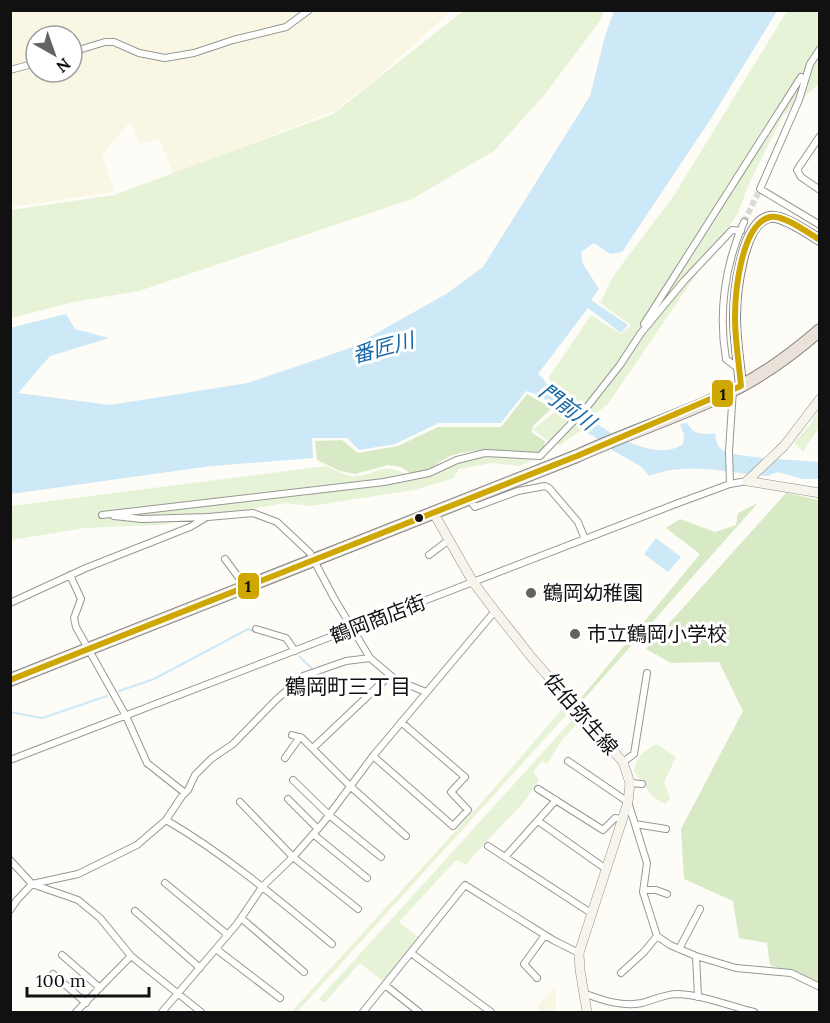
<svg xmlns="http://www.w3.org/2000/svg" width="830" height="1023" viewBox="0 0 830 1023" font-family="Lora,'Noto Sans JP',serif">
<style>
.farmland{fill:#f9f7e4}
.green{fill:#e7f3d7}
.forest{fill:#d8eac5}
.water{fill:#cde8f7}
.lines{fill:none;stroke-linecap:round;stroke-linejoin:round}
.stream{stroke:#cde8f7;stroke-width:2}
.street-tunnel{stroke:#dad9d4;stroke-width:6;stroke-dasharray:6 3;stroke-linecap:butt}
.street-casing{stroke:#979795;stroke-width:8}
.secondary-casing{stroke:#8e8d8b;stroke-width:10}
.primary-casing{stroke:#858482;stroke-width:12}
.highway-casing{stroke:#858482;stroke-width:14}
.street{stroke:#fffffe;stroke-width:6}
.secondary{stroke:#f6f4eb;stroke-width:9}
.primary{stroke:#ede9dc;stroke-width:10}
.highway{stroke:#eae1d8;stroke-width:12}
.bus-1-casing{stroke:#fff;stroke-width:10}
.bus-1{stroke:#cfa703;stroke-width:6}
.bus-dot{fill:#111;stroke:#fff;stroke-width:2}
.poi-dot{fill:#646362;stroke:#fff;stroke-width:2}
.labels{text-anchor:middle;stroke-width:6;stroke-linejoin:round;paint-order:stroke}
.poi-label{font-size:20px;fill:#111;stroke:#fff;text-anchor:start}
.street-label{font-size:20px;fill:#111;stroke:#fff}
.water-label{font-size:21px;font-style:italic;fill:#1768a6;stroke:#fff}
.neighbourhood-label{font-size:21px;fill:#111;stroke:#fff}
.line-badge{stroke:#fff;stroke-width:2}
.pale-badge-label{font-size:16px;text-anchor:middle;font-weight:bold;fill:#111}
</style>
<rect width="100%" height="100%" fill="#fdfcf7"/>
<path class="farmland" d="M11 11H303L285 25 235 36 195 49 165 54 141 51 121 39 112 37 72 49V36H36V59L11 67Z
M312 11H451L377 78 336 110 173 175 160 139 139 144 130 122 102 155 115 192 11 207V73L36 66V72H72V55L111 45 149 59 169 62 196 56 267 34 286 32Z
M556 987V1012H540L537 1006Z"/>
<path class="green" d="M463 11H604L600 21 545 94 494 151 412 199 139 291 74 302 11 318V210L114 195 333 114Z
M787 11H819V84L783 116 750 181 738 213 608 404 591 417 552 388 549 377 591 315 621 334 631 325 600 303 614 275 673 197Z
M819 408V428L803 451 794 443 812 422Z
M557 410 583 429 560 445 550 442 533 430Z
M491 456 534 460 519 466 492 463 459 469 454 478 414 490 310 506 285 503 161 525 85 528 11 540V506L326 466C334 469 345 476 353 476 377 476 384 459 408 476L449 464Z
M563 708 568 713 297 1012H291L490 793Z
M574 718 578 723 562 740 547 764 542 761 533 772 539 780 524 802 472 857 467 865 456 860 399 922 419 938 384 982 360 963 324 1003 319 999Z
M657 744 676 757 664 782 670 798 665 804 653 797 634 771C637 756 643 751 657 744Z"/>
<path class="forest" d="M527 394 552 408 534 425 531 432 545 441 544 448 537 453C508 450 449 443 431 471L413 475 401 467 388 465 355 474 340 471 317 460 315 441 342 440 358 453 398 446 438 427H501Z
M786 493 819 500V982L770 965 767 943 739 938 733 901 684 879 681 829 743 711 719 662 671 663 646 649Z
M758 503 584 699 581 698 700 554 666 528 680 519 715 532 736 525 738 513Z"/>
<path class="water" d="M614 11H777L712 117 622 252 610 254 594 243 581 252 583 264 599 289 591 300 628 325 621 333 588 308 538 374C545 379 545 382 549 388 554 395 565 400 571 405 596 424 651 466 683 444L684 436 680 424 687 423C694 435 703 435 715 433 716 438 717 447 722 450 733 458 802 460 819 462V479H803L778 472 767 476C723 473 691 461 649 476 641 464 631 461 619 454 607 448 599 438 587 433L588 429C568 414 550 398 526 391L501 423H439L395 444 359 450 347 438H312L313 458 211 466 11 494 10 328 66 314 75 329 109 338 50 356 18 393 110 405 248 383 350 348 446 294 483 267 590 96 605 36Z
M656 538 681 557 668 572 644 554Z"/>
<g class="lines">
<path class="stream" d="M300 657 312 669
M119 691 154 679 248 629 254 631
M10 712 42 718 107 696"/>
<path class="street-tunnel" d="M744 222 758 193"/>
<g class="street-casing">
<path id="street" d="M820 49 810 64 799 100 760 189 820 225
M72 52 105 42H114L139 53 165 58 194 53 233 40 286 27 309 10
M10 70 36 63
M820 136 797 170 801 177 820 190
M644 324 801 77
M739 369 726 359C718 313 725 264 744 222
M730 484 729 451 733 390
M468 498 475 507 518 491 545 486 549 488 578 522 585 539
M102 515 384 482 429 473 457 460 485 453 540 456 587 407 620 365 641 333 684 281 732 230 741 231
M114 516 142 519 208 517 253 513 277 522 310 553 334 598 370 658 396 680 426 692
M429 555 449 540
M225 559 245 586
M70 575 81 599 74 618 76 627 126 716 147 763 185 793
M10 603 86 568 190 527 207 517
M256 629 286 638 295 651
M292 735 302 738 350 786 406 836
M313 748 390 675
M373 756 453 826 468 810 451 792 465 777 401 722
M285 758 300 737
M10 760 681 502 730 484 747 481
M568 761 628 802 647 863 643 892 657 936 670 945 696 956 698 997
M623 762 634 754 647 673
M293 780 329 815 381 857
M630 783 642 784
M538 789 603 830 615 818 623 819
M288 799 318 829
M240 802 293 857 358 909
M166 820 182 796 188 790 195 775 211 759 233 744 276 700 303 676 346 661 370 658
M538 821 606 869
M635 824 666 829
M313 834 367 878
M488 846 591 913
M505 857 556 800
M10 860 32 884 78 900 100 918 131 956 201 1012
M165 883 228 935
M644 890H656L667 894
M10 910 17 900 32 884 78 874 137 845 166 820C226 855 279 900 332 944
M135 911 200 968
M241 918 304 972
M216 949 280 998
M679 949 700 909
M411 953 491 1012
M62 955 100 988
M696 956 736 968 791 973 820 987
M621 973 644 952 657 936
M53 974 86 1003
M537 978 524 964 545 935
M385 985 419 1012
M583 993C602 1000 621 1007 642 1003 654 1000 664 994 678 994 703 995 730 1006 754 1012
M76 1012 131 956
M162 1012 237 924 262 887 293 857 323 823 373 756 495 611
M363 1012 465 885 553 940 579 953"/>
</g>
<g class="secondary-casing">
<path id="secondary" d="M747 481 784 446 820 399
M747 481 820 493
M433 512 473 582 495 611 533 659 623 762 630 783 628 802 579 953 580 970 587 1012"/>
</g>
<g class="primary-casing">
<path id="primary" d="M741 386C739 363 735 340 735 317 735 295 742 221 770 217 783 215 808 233 820 240"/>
</g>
<g class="highway-casing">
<path id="highway" d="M10 680 577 456C625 434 674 418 721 396 757 380 790 356 820 330"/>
</g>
<use href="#street" class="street"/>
<use href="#secondary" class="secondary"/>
<use href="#primary" class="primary"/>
<use href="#highway" class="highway"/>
<g class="bus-1-casing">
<path id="bus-1" d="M10 680 577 456 741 386C739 363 735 340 735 317 735 293 741 224 770 217 783 214 808 233 820 240"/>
</g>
<use href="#bus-1" class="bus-1"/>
</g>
<circle class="bus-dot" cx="419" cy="518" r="5"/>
<g class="poi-dot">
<circle cx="531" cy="593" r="6"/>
<circle cx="575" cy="634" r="6"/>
</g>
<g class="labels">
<g class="poi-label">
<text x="543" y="600">鶴岡幼稚園</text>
<text x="587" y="641">市立鶴岡小学校</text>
</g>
<g class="street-label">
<text transform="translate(378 619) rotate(-21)" y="7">鶴岡商店街</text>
<text transform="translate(581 714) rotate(49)" y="7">佐伯弥生線</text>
</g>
<g class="water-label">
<text transform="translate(383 348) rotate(-15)" y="7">番匠川</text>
<text transform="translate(567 407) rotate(36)" y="7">門前川</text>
</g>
<g class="neighbourhood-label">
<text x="348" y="694">鶴岡町三丁目</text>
</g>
</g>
<g class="line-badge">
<rect x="711" y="379" width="23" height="29" rx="6" fill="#cfa703"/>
<rect x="237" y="572" width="23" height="28" rx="6" fill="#cfa703"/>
</g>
<g class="pale-badge-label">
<text x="723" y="400">1</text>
<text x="248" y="592">1</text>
</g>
<rect width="830" height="1023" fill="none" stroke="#111111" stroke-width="24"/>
<g transform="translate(54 54) rotate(140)"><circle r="28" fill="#ffffff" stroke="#a0a0a0" stroke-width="1.5"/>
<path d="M0-4.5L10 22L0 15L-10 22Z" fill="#646362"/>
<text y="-9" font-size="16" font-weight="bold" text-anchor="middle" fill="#111111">N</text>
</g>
<path d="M27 987v9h122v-9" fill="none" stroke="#111111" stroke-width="3"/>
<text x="36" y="987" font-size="18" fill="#111111" stroke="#ffffff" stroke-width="4.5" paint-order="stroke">100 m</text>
</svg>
